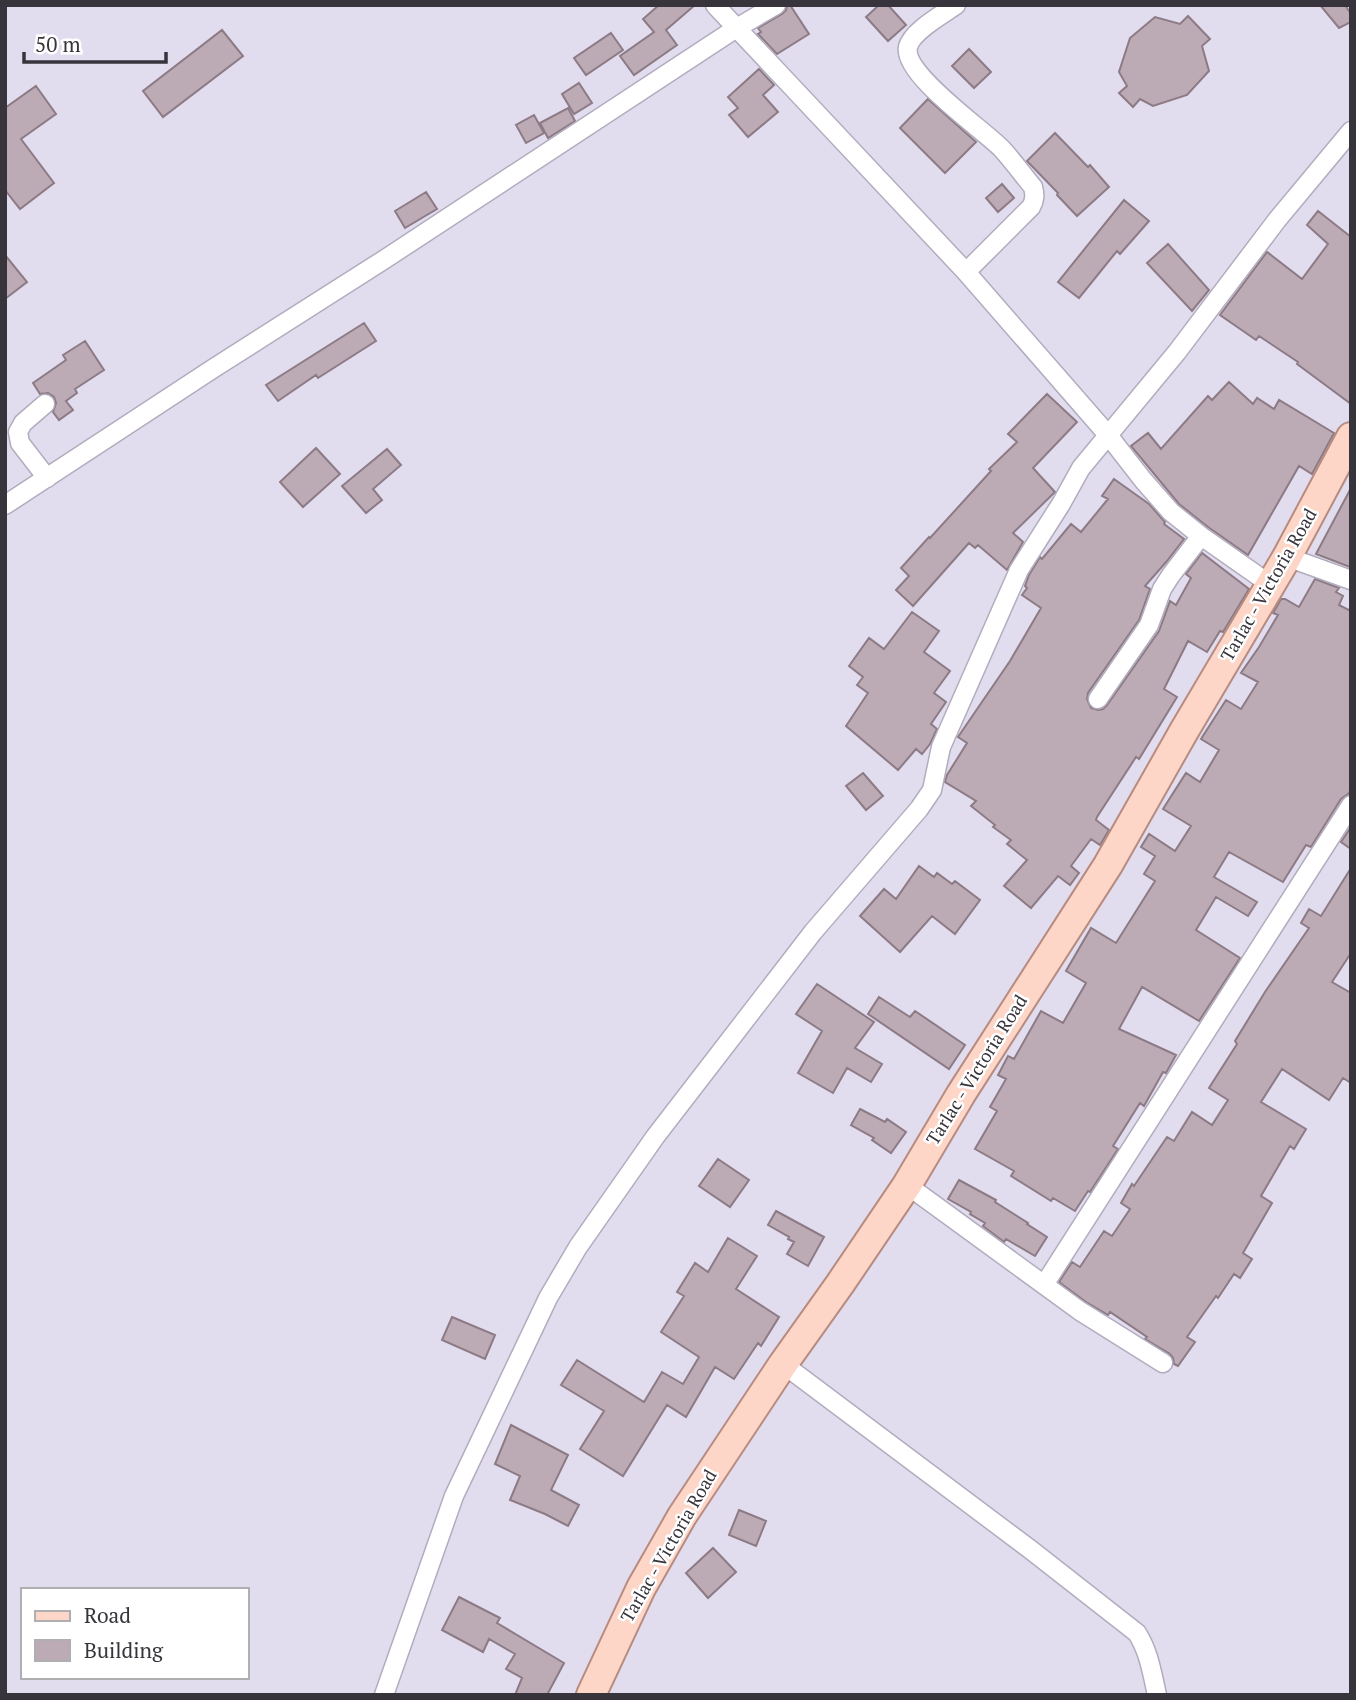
<svg xmlns="http://www.w3.org/2000/svg" width="1356" height="1700" viewBox="0 0 1356 1700" font-family="'PT Serif',serif">
<style>
.building{fill:#bcaab5;stroke:#8c7b85;stroke-width:2}
.lines{fill:none;stroke-linecap:round;stroke-linejoin:round}
.minor-casing{stroke:#b2acbe;stroke-width:21}
.primary-casing{stroke:#b78b7f;stroke-width:32}
.minor{stroke:#fff;stroke-width:18}
.primary{stroke:#fdd6c8;stroke-width:28}
.labels{text-anchor:middle;stroke-width:5;stroke-linejoin:round;paint-order:stroke}
.street-label{font-size:18px;fill:#37343b;stroke:#fff}
</style>
<rect width="100%" height="100%" fill="#e2dcef"/>
<path class="building" d="M659 5H695L666 30 677 45 634 75 620 56 654 32 643 19Z
M787 5H790L809 34 777 54 760 36 758 34 761 32 758 28 782 14 786 10Z
M879 5H888L906 25 888 41 866 17Z
M1320 5H1345L1351 14V22L1339 28Z
M1188 16 1210 39 1202 46 1209 71 1187 95 1153 106 1140 99 1133 107 1119 93 1127 86 1119 72 1130 38 1155 17 1180 24Z
M222 30 243 56 163 117 143 91Z
M611 33 623 50 586 75 574 58Z
M969 49 991 72 974 88 952 66Z
M759 69 774 85 763 95 778 112 748 137 729 115 738 108 728 97Z
M579 83 592 103 574 114 562 94Z
M36 86 56 114 21 139 54 183 20 209 5 190V108Z
M928 99 976 142 945 173 900 128Z
M568 108 575 121 548 138 540 123Z
M534 115 544 133 526 143 516 125Z
M1055 133 1088 167 1090 165 1109 187 1077 216 1057 195 1058 193 1027 161Z
M1002 184 1014 198 998 212 986 198Z
M426 192 437 209 405 228 395 211Z
M1124 200 1149 221 1120 254 1117 251 1079 298 1058 282Z
M1318 211 1351 237V404L1297 364 1298 362 1259 336 1256 340 1220 315 1267 252 1302 279 1328 244 1307 225Z
M1168 244 1209 290 1192 311 1147 263Z
M5 255 27 282 5 299Z
M364 323 376 341 318 378 316 375 278 401 266 385Z
M85 341 104 370 75 389 77 393 66 401 73 410 59 420 53 412 56 403 54 397 48 393 40 394 33 383 66 360 63 355Z
M1229 382 1253 404 1257 398 1274 409 1279 400 1334 433 1312 474 1299 466 1248 555 1208 527 1179 504 1131 446 1148 433 1161 449 1208 396 1212 400Z
M1047 394 1077 422 1033 468 1055 492 1013 533 1023 542 1007 570 978 545 975 548 969 543 913 606 896 590 909 576 901 568 929 537 930 538 991 471 989 469 1017 442 1008 434Z
M316 448 340 474 303 507 280 482Z
M387 449 401 465 373 489 382 500 366 513 342 486Z
M1114 479 1149 504 1165 522 1164 524 1184 539 1167 561 1145 586 1150 589 1139 620 1088 693 1087 699 1091 708 1098 710 1103 709 1107 705 1159 631 1170 601 1176 605 1191 578 1186 574 1202 553 1249 589 1223 632 1220 631 1207 652 1188 641 1164 689 1177 697 1139 759 1136 757 1097 817 1096 820 1109 830 1100 845 1091 839 1071 866 1079 873 1070 885 1058 876 1031 908 1004 886 1027 860 1007 844 1011 840 993 827 995 825 971 806 976 801 945 782 947 775 967 743 958 737 1010 661 1041 608 1022 595 1027 588 1025 586 1029 575 1040 557 1042 559 1071 524 1081 532 1108 499 1102 496Z
M1351 488V565L1350 567 1316 554Z
M1315 579 1339 588 1336 592 1343 596 1339 605 1351 611V790L1348 794 1341 799 1311 847 1306 845 1283 882 1229 852 1214 877 1257 902 1248 916 1216 897 1196 930 1240 958 1199 1021 1142 987 1119 1029 1176 1055 1166 1073 1163 1072 1144 1106 1140 1103 1113 1146 1118 1149 1090 1192 1088 1191 1075 1211 1053 1198 1051 1201 1011 1176 1014 1171 975 1149 997 1111 990 1107 1006 1079 998 1075 1008 1056 1014 1059 1041 1011 1063 1023 1086 983 1066 971 1091 928 1116 943 1155 881 1144 874 1155 856 1141 847 1149 834 1175 851 1191 826 1163 809 1186 773 1200 782 1219 750 1201 739 1226 700 1241 709 1258 682 1241 673 1259 647 1278 615 1273 613 1281 599H1285L1299 607Z
M912 612 939 631 924 652 950 671 934 693 946 702 931 724 937 729 930 744 922 754 916 749 898 770 846 726 868 693 857 685 863 677 849 666 869 638 884 649Z
M863 773 883 796 866 810 846 786Z
M1351 827V849L1341 842Z
M919 866 934 877 937 873 952 884 955 881 980 900 955 934 932 916 900 952 860 916 884 889 896 899Z
M1351 868V953L1332 982 1351 993V1083L1343 1078 1329 1100 1282 1069 1261 1102 1306 1129 1294 1149 1290 1146 1261 1196 1272 1203 1243 1253 1252 1259 1240 1278 1234 1274 1218 1298 1216 1296 1187 1337 1195 1342 1178 1366 1174 1364 1173 1358 1170 1354 1145 1339 1147 1337 1110 1312 1108 1315 1086 1302 1059 1282 1072 1262 1080 1267 1104 1231 1112 1236 1130 1209 1121 1203 1132 1184 1134 1186 1167 1137 1174 1141 1192 1112 1212 1125 1228 1100 1209 1088 1237 1044 1235 1041 1265 992 1309 928 1301 923 1309 909 1321 916Z
M817 984 874 1022 855 1048 882 1064 871 1082 847 1068 833 1093 798 1073 822 1031 796 1014Z
M879 997 910 1017 915 1011 965 1045 949 1069 868 1014Z
M860 1109 885 1122 887 1119 906 1132 891 1153 872 1140 874 1138 851 1125Z
M718 1159 749 1180 730 1207 699 1186Z
M959 1180 996 1200 995 1202 1028 1223 1027 1224 1047 1237 1035 1256 1006 1239 1004 1242 983 1226 985 1223 970 1214 971 1212 948 1199Z
M776 1211 824 1237 808 1266 787 1254 794 1242 788 1239 789 1237 768 1225Z
M728 1238 757 1256 736 1289 779 1317 761 1346 758 1343 734 1379 715 1367 686 1417 667 1405 623 1476 580 1449 604 1411 561 1385 577 1360 644 1402 662 1372 683 1384 699 1357 661 1332 684 1296 677 1292 695 1263 708 1272Z
M452 1317 495 1335 485 1359 442 1340Z
M511 1425 568 1455 551 1490 579 1505 568 1526 545 1514 510 1500 520 1476 495 1464Z
M739 1510 766 1521 756 1546 729 1535Z
M713 1548 736 1572 708 1598 686 1573Z
M459 1597 500 1618 497 1623 564 1663 547 1695H515L522 1678 506 1669 515 1654 489 1639 483 1652 442 1630Z"/>
<g class="lines">
<g class="minor-casing">
<path id="minor" d="M715 5 966 272 1108 435 1143 480 1171 512 1201 536 1271 585
M956 5C942 15 912 31 908 47 902 74 984 130 1002 149 1013 161 1023 175 1033 187 1035 195 1035 200 1031 207L966 272
M45 404 23 423 18 432 20 443 47 478
M5 505 214 368 382 261 735 29 776 5
M1287 557 1351 580
M1098 699 1149 625 1162 589 1171 575 1201 536
M907 1185 1080 1311 1163 1363
M1044 1285 1351 805
M783 1364 1031 1550 1137 1633C1149 1652 1152 1673 1157 1695
M384 1695 454 1496 548 1298 578 1247 655 1137 813 932 919 809 932 790 941 747 1019 570 1061 504 1081 468 1177 352 1277 220 1351 131"/>
</g>
<g class="primary-casing">
<path id="primary" d="M591 1695 641 1588 682 1516 783 1364 840 1284 907 1185 961 1094 1108 865 1184 731 1287 557 1351 437"/>
</g>
<use href="#minor" class="minor"/>
<use href="#primary" class="primary"/>
</g>
<g class="labels">
<g class="street-label">
<text transform="translate(1269 585) rotate(-60)" y="6">Tarlac - Victoria Road</text>
<text transform="translate(977 1070) rotate(-58)" y="6">Tarlac - Victoria Road</text>
<text transform="translate(669 1546) rotate(-60)" y="6">Tarlac - Victoria Road</text>
</g>
</g>
<rect width="1356" height="1700" fill="none" stroke="#37343b" stroke-width="14"/>
<rect x="21" y="1588" width="228" height="91" fill="#ffffff" stroke="#afaeb1" stroke-width="2"/>
<rect x="35" y="1611" width="35" height="10" fill="#fdd6c8" stroke="#afaeb1" stroke-width="2"/>
<text x="84" y="1623" font-size="21" fill="#37343b">Road</text>
<rect x="35" y="1640" width="35" height="21" fill="#bcaab5" stroke="#afaeb1" stroke-width="2"/>
<text x="84" y="1658" font-size="21" fill="#37343b">Building</text>
<path d="M24 52v10h142v-10" fill="none" stroke="#37343b" stroke-width="3.5"/>
<text x="35" y="52" font-size="21" fill="#37343b" stroke="#ffffff" stroke-width="5" paint-order="stroke">50 m</text>
</svg>
